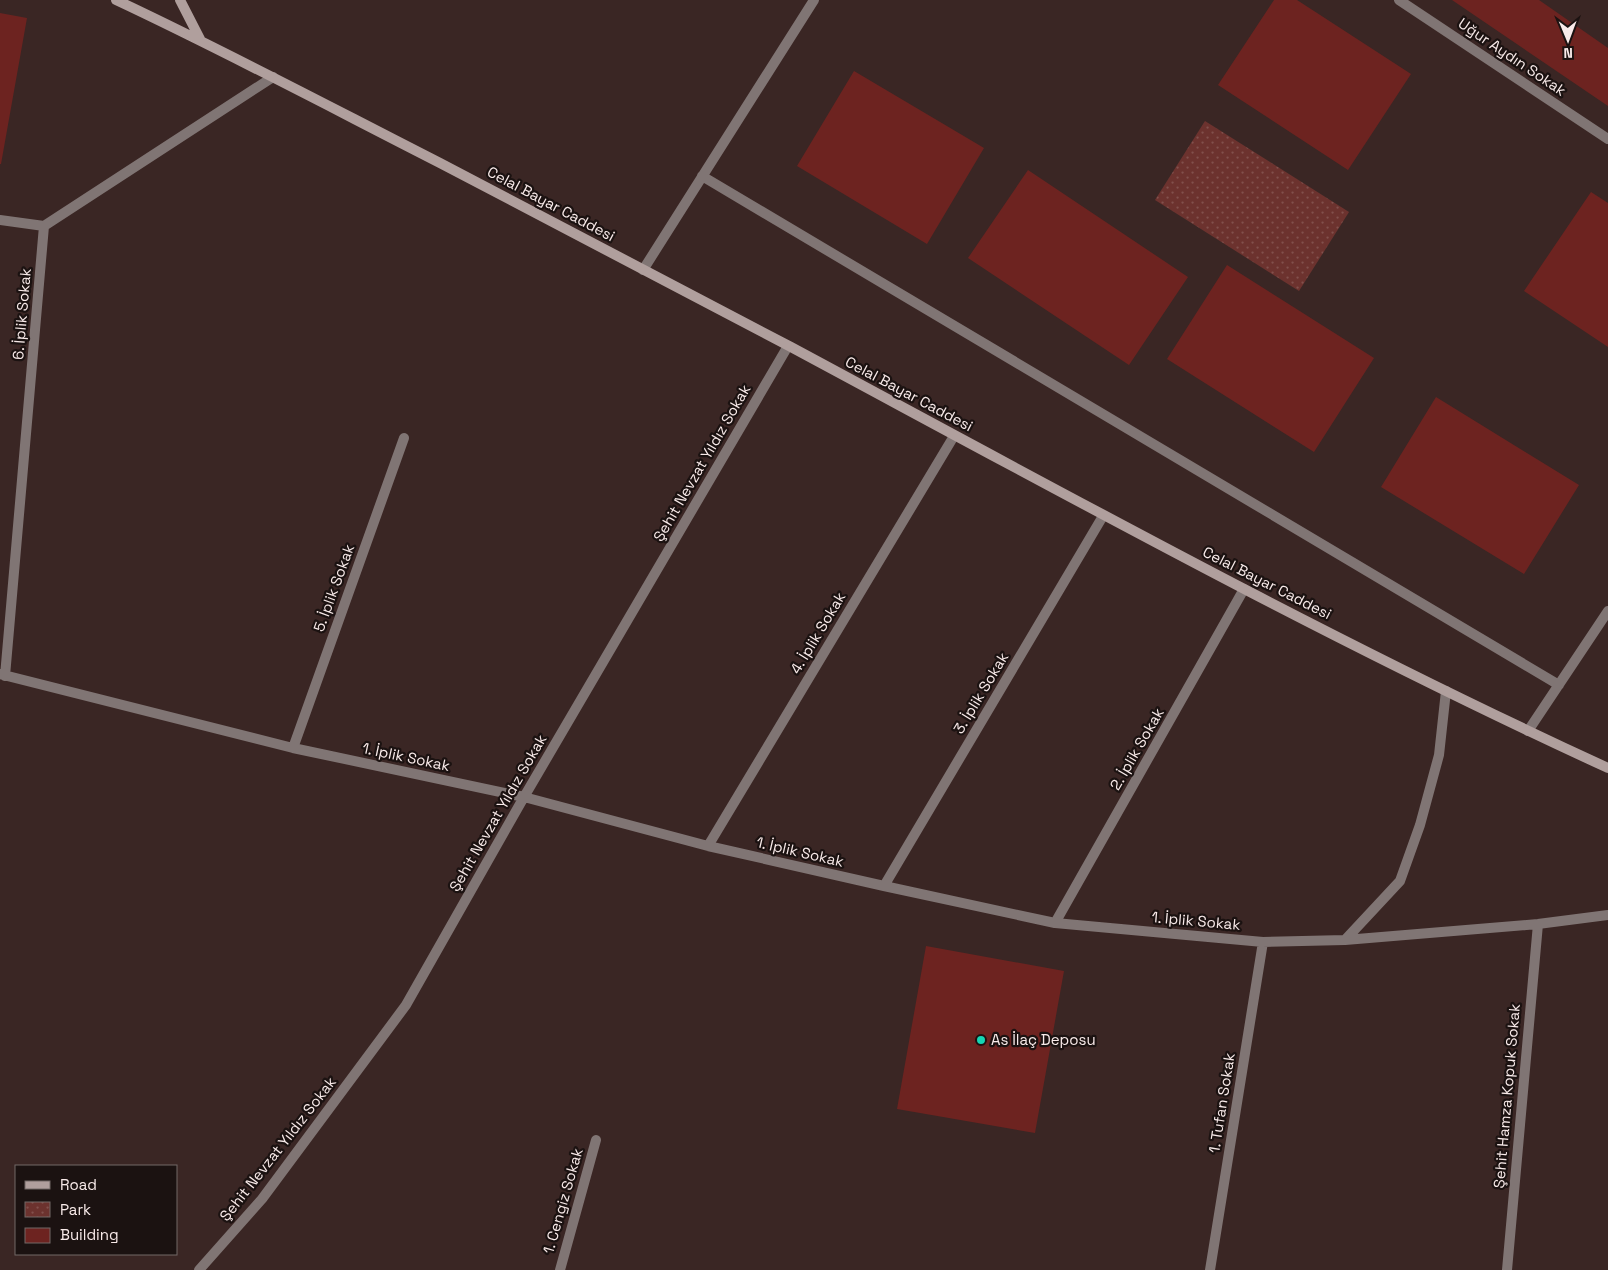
<svg xmlns="http://www.w3.org/2000/svg" width="1608" height="1270" viewBox="0 0 1608 1270" font-family="'Space Grotesk',sans-serif">
<style>
.park{fill:url(#park-dots)}
.building{fill:#6d2320}
.lines{fill:none;stroke-linecap:round;stroke-linejoin:round}
.street{stroke:#807574;stroke-width:10}
.secondary{stroke:#b09f9d;stroke-width:10}
.poi-dot{fill:#15d5b3;stroke:#1b1211;stroke-width:2}
.labels{text-anchor:middle;stroke-width:4.5;stroke-linejoin:round;paint-order:stroke}
.street-label{font-size:15px;fill:#f8eae9;stroke:#1b1211}
.poi-label{font-size:15px;fill:#f8eae9;stroke:#1b1211;text-anchor:start}
</style>
<defs>
<pattern id="park-dots" width="8" height="8" patternUnits="userSpaceOnUse" patternTransform="scale(1.25)"><rect width="8" height="8" fill="#6c322e"/><path d="M2 2h.1M6 6h.1" fill="none" stroke="#82504c" stroke-width="1.8" stroke-linecap="round"/></pattern>
</defs>
<rect width="100%" height="100%" fill="#3a2624"/>
<path class="park" d="M1205 121 1349 212 1299 291 1155 200Z"/>
<path class="building" d="M1274 0H1297L1411 74 1348 170 1218 85Z
M1452 0H1539L1608 48V106Z
M0 13 27 18 1 164H0Z
M854 71 984 148 927 244 797 166Z
M1028 170 1188 277 1129 365 968 258Z
M1591 192 1608 203V347L1524 291Z
M1227 265 1374 358 1314 452 1167 359Z
M1436 397 1579 485 1524 574 1381 487Z
M926 946 1064 971 1035 1133 897 1109Z"/>
<g class="lines">
<path class="street" d="M1399 0 1608 139
M702 176 1559 685
M0 220 44 226
M643 270 814 0
M0 674 293 748 524 797 708 846 884 886 1055 923 1263 942 1345 940 1538 924 1608 915
M5 676 44 226 273 77
M1528 731 1608 611
M293 748 404 438
M708 846 954 436
M884 886 1103 516
M1055 923 1244 589
M1345 940 1400 881 1420 825 1439 755 1446 691
M199 1270 262 1199 406 1005 524 797 788 346
M560 1270 596 1140
M1210 1270 1263 942
M1507 1270 1538 924"/>
<path class="secondary" d="M116 0C225 51 332 108 440 163 557 224 674 285 791 347 1061 492 1329 640 1608 768
M180 0 200 39"/>
</g>
<circle class="poi-dot" cx="981" cy="1040" r="5"/>
<g class="labels">
<g class="street-label">
<text transform="translate(1512 57) rotate(34)" y="5">Uğur Aydın Sokak</text>
<text transform="translate(551 204) rotate(28)" y="5">Celal Bayar Caddesi</text>
<text transform="translate(22 314) rotate(-85)" y="5">6. İplik Sokak</text>
<text transform="translate(909 394) rotate(28)" y="5">Celal Bayar Caddesi</text>
<text transform="translate(702 463) rotate(-60)" y="5">Şehit Nevzat Yıldız Sokak</text>
<text transform="translate(1267 583) rotate(27)" y="5">Celal Bayar Caddesi</text>
<text transform="translate(334 588) rotate(-70)" y="5">5. İplik Sokak</text>
<text transform="translate(818 633) rotate(-59)" y="5">4. İplik Sokak</text>
<text transform="translate(981 693) rotate(-59)" y="5">3. İplik Sokak</text>
<text transform="translate(1137 749) rotate(-60)" y="5">2. İplik Sokak</text>
<text transform="translate(406 757) rotate(12)" y="5">1. İplik Sokak</text>
<text transform="translate(498 813) rotate(-60)" y="5">Şehit Nevzat Yıldız Sokak</text>
<text transform="translate(800 852) rotate(13)" y="5">1. İplik Sokak</text>
<text transform="translate(1196 921) rotate(5)" y="5">1. İplik Sokak</text>
<text transform="translate(1507 1096) rotate(-85)" y="5">Şehit Hamza Kopuk Sokak</text>
<text transform="translate(1222 1103) rotate(-81)" y="5">1. Tufan Sokak</text>
<text transform="translate(278 1149) rotate(-52)" y="5">Şehit Nevzat Yıldız Sokak</text>
<text transform="translate(563 1201) rotate(-74)" y="5">1. Cengiz Sokak</text>
</g>
<g class="poi-label">
<text x="991" y="1045">As İlaç Deposu</text>
</g>
</g>
<rect x="15" y="1165" width="162" height="90" fill="#1b1211" stroke="#736867"/>
<rect x="25" y="1181" width="25" height="8" fill="#b09f9d" stroke="#736867"/>
<text x="60" y="1190" font-size="15" fill="#f8eae9">Road</text>
<rect x="25" y="1202" width="25" height="15" fill="url(#park-dots)" stroke="#736867"/>
<text x="60" y="1215" font-size="15" fill="#f8eae9">Park</text>
<rect x="25" y="1228" width="25" height="15" fill="#6d2320" stroke="#736867"/>
<text x="60" y="1240" font-size="15" fill="#f8eae9">Building</text>
<g transform="translate(1568 40) rotate(179)" stroke="#1b1211" stroke-width="4" paint-order="stroke">
<path d="M0-4L9 19L0 12L-9 19Z" fill="#f8eae9"/>
<text y="-8" font-size="14" font-weight="bold" text-anchor="middle" fill="#f8eae9">N</text>
</g>
</svg>
